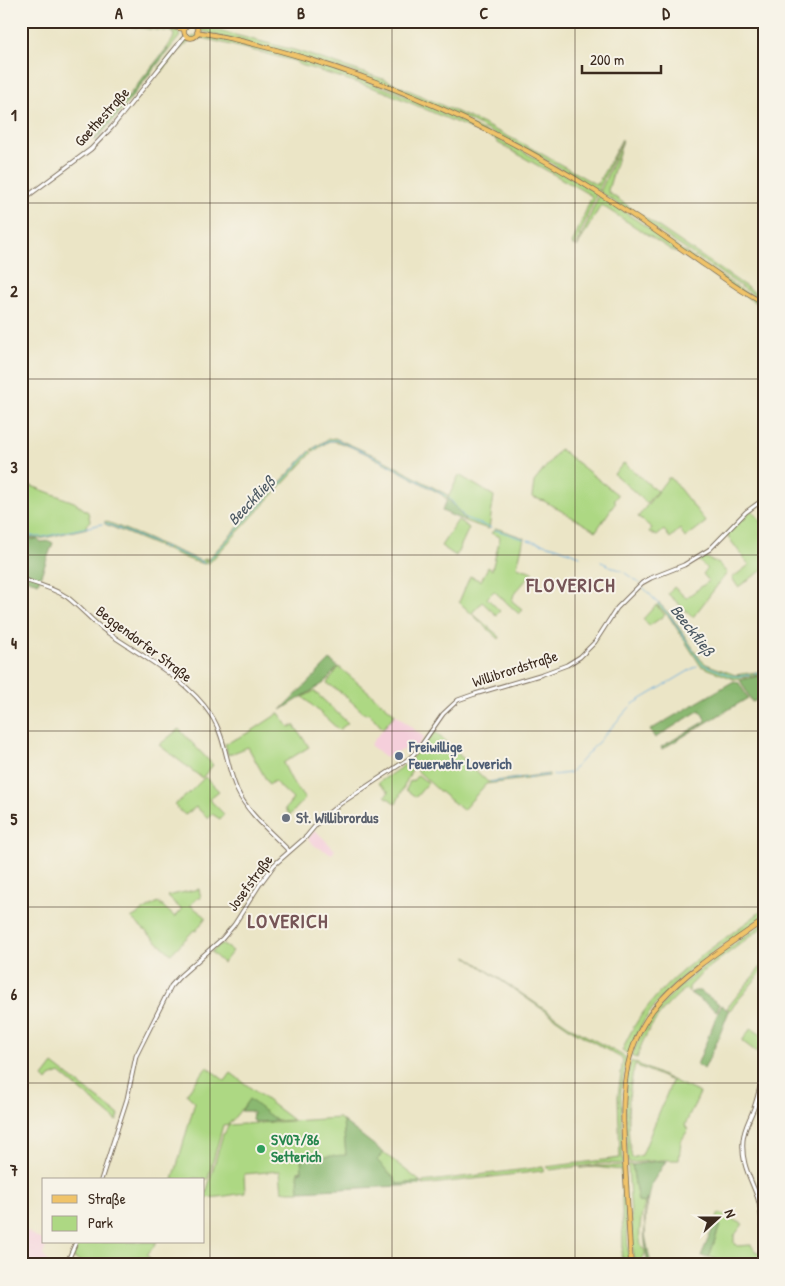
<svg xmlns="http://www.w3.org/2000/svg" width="785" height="1286" viewBox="0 0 785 1286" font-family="'Patrick Hand',sans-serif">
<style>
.built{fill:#f5cfdb}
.green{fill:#add883;stroke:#748150;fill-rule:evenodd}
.forest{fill:#8ab871;stroke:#627148}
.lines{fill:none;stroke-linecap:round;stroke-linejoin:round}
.stream{stroke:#6aaddf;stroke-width:1}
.tertiary-casing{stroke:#796b59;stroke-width:5}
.primary-casing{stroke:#796b59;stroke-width:5.5}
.tertiary{stroke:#fff;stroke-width:3}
.primary{stroke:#f0c369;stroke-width:4}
.grid{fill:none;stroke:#3b2a1e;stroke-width:1;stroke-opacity:0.55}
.service-dot{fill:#5c6f8a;stroke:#f7f3e8;stroke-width:2}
.worship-dot{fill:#6b7280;stroke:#f7f3e8;stroke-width:2}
.leisure-dot{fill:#2e9e5b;stroke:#f7f3e8;stroke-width:2}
.labels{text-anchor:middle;stroke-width:4;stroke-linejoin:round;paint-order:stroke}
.street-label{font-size:15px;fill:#3b2a1e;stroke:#f7f3e8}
.service-label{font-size:15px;font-weight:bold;fill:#4e5e75;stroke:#f7f3e8;text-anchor:start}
.worship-label{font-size:15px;font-weight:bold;fill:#5b616d;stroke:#f7f3e8;text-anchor:start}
.leisure-label{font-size:15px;font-weight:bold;fill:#27864d;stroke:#f7f3e8;text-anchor:start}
.water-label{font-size:16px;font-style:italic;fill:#4b5862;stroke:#f7f3e8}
.district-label{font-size:20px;font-weight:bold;letter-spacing:1px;fill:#765557;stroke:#f7f3e8}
.neatline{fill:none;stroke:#3b2a1e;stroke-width:2}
.grid-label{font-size:16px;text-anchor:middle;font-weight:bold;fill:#3b2a1e}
</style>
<rect width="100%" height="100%" fill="#f7f3e8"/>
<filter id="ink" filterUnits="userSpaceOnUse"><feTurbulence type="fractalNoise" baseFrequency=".02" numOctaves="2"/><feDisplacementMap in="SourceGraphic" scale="10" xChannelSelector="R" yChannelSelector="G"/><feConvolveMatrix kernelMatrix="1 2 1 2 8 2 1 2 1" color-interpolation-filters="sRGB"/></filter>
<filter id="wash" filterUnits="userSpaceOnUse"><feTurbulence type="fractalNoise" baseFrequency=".0096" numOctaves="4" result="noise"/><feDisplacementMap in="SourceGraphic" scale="20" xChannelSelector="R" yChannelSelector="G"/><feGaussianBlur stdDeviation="1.12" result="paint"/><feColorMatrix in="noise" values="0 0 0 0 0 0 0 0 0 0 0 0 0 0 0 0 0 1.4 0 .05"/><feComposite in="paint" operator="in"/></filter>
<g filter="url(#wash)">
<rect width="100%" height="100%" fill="#ebe5c6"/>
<path class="built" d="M395 714 424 737 411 754 405 749 385 757 370 745Z
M315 830 335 850 332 854 315 846 308 839Z
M21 1228 47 1243 43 1255 50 1265H30L31 1262 21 1255Z"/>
<path class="green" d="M87 21H123L177 30 180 36 168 51 167 48 173 39 174 34 172 32Z
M203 21H209L203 26 204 29H212L217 21 215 30 294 50 386 80 481 123 533 149 597 185 622 139 598 191 546 160 472 122 355 73 202 31 199 28Z
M198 35C217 34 256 46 276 52 392 84 494 132 597 193L575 246 572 244 592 196 498 143 497 140 383 91 298 64 295 61 203 38C185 38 172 59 162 72L159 68 183 41Z
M623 140 608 190 609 193 764 299V302L600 192Z
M599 195 764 305V308L718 279 680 252 673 251 601 205 577 247Z
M335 438 378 457 440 491 448 495 446 499 441 494C422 484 345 438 329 441L314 451 311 450 328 439Z
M560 449 618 495 614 500 616 502 596 531 544 501 532 497 534 482Z
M310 451 312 453 311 454 208 564 207 561 209 558Z
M624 463 657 491 647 503 614 474Z
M459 475 494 496 489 529 464 521 465 519 448 498Z
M668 478H671L706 522 685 538 680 529 670 538 664 530 657 536 649 532 652 528 638 517Z
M21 482 74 502 88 512 90 521 86 525 87 528 40 539 21 536Z
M764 501 752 510 764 525V569L738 587 732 578 749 565 726 534 744 516Z
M458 520 469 528 456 556 441 546Z
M105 521 201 561 207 558 205 564 193 561 105 524Z
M499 529 524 538 517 567 533 572 514 594 512 601 523 610 519 614 494 591 487 598 500 611 496 615 482 602 472 613 500 637 499 639 461 604 459 602 470 576 481 581 488 567 492 570 500 537 491 533 495 529Z
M703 556 719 564 727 573 693 617 668 594 674 587 686 598 709 581 703 574 707 569 698 560Z
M659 603 671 616 701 660 706 664 735 675 764 671V674L734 679 701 666 670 618 657 605Z
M656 605 665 615 649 626 643 619Z
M339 667 395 714 383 729 369 713 365 714 343 694 327 683Z
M314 691 348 723 339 730 303 697Z
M279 713 289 727 294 725 309 747 283 763 293 783 305 799 290 815 285 809 293 799 274 781 269 785 248 747 228 755 225 744 250 732Z
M179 729 213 765 202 778 159 745Z
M433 730 488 782 549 774V776L486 784 463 810 438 790 408 762 420 749Z
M406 764 412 769 396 804 385 796 389 792 378 783Z
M418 775 428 783 416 797 406 790 410 781 412 782Z
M205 777 219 791 209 799 224 814 220 819 212 814 208 818 196 807 185 815 174 805 187 795Z
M199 889 201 898H198L190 905 206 917 196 931 194 930 171 954 131 918 158 902 175 917 182 910 167 896Z
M764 909V916C712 954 649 989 629 1054L622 1051C649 983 710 952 764 909Z
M764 923V926L703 972 689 987V992L685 989C664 1006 644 1031 637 1058L632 1056C648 1010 682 983 720 955 734 944 749 933 764 923Z
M221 944 233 951 223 963 211 952Z
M466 956 572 1028 627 1058 621 1091 623 1164 605 1163 550 1170 546 1167 620 1158 618 1096 623 1059 572 1030Z
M764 963V969L730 1010 727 1008Z
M751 1028 764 1037 763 1057 742 1041Z
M631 1061 700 1093 685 1125 688 1130 681 1141 679 1160H662L628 1163C626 1129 621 1094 631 1061ZM635 1065 672 1081 642 1155 632 1158C626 1133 627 1090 635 1065Z
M53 1064 119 1115 117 1121 60 1073 50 1077 47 1081 43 1077Z
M207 1067 225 1081 231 1073 293 1120 277 1121 249 1100 229 1124 223 1125 208 1179 194 1178 193 1180H173L195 1102 187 1095V1093Z
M339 1118 343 1121 346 1155 298 1171 299 1191H282L280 1171 244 1174 245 1193C234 1194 215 1199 205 1197L223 1134 225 1133 228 1125Z
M384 1153 421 1182 397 1184 377 1160Z
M628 1165H632L638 1202 645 1203C641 1218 637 1233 642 1248L645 1250V1254L641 1261V1265H634Z
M596 1166H623L629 1265H623V1257H621L623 1246 621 1170 595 1167 580 1168Z
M543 1167 544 1170 542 1171 423 1185 422 1182Z
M719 1213 743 1224 734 1236V1243L737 1246 751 1245 756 1252H761L762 1265H736L709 1257 720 1225 715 1223Z
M79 1242H157L147 1255 152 1260 149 1263 138 1256 132 1265H86L72 1257Z"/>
<path class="forest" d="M167 48 168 51 116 117 95 141 94 139Z
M448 498 465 519 464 521 442 511Z
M21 537 38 540 40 542 49 541 53 543 38 583 21 577Z
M330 660 338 667 324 683 281 710Z
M763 675 764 698 752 702 740 680Z
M734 681 739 683 748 698 662 749 661 747 706 721 700 710 655 738 650 730Z
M695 991H700L719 1004 717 1011 690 993Z
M721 1005 729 1011 716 1044 704 1069 697 1065Z
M249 1099 277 1121 255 1122 252 1120 253 1113 250 1111H241Z
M343 1121 384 1153 377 1160 394 1178 397 1184 421 1182 420 1185 299 1191 298 1171H302L301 1158 346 1155Z
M658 1161H666L652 1183 645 1217V1235L651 1265H648C644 1241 643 1221 647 1198L645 1203 638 1202 632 1165Z
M715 1223 720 1225 709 1257 701 1256Z"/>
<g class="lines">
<path class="stream" d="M314 449 327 441 337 440 375 457 446 496
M449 498 465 518 491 528
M105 523 204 563
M494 531 496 530 524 539
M21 533 35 537H43L102 524
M528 540 556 547 580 556
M207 562 310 452
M601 562 622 571
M625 573 639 583
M642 586 670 616 702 664 732 676H743L764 672
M633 704 697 666
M572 771 630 707
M553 775 570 773
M490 782 548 775"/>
</g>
</g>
<g filter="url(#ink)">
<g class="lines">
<g class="tertiary-casing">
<path id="tertiary" d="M196 26 201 21
M21 201 91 149 112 127 186 35
M21 579C37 584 53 588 67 597 80 607 91 620 104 630 139 655 187 678 211 715 226 738 226 766 237 790 248 814 271 832 289 851
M101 1180 127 1099 136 1056 171 986 180 976 222 939 234 925 260 884 274 865 306 837 320 820 340 804 410 758 420 747 443 714 458 700 475 694 543 674 567 665 580 657 595 642 617 608 642 583 651 578 684 565 710 549 746 512 764 499
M66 1265 76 1242
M764 1265C763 1244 764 1219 758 1199 751 1178 741 1165 743 1140 744 1128 750 1119 754 1108 758 1096 761 1083 764 1071"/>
</g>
<g class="primary-casing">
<path id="primary" d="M137 21 184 29
M184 31a7 7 0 1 1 14 0a7 7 0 1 1-14 0Z
M197 32C234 38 271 48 308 59 410 90 509 136 600 194 635 216 669 240 703 264 723 277 742 293 764 303
M631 1265C629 1230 627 1196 625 1162 622 1101 618 1049 661 1000 689 969 730 944 764 920"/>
</g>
<use href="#tertiary" class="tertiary"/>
<use href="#primary" class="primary"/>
</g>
</g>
<path class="grid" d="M210 21V1265M392 21V1265M575 21V1265M21 203H764M21 379H764M21 555H764M21 731H764M21 907H764M21 1083H764"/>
<circle class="service-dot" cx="399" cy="756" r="5"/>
<circle class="worship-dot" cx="286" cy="818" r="5"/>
<circle class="leisure-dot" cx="261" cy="1149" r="5"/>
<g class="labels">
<g class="street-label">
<text transform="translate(102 117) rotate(-48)" y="5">Goethestraße</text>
<text transform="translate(144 644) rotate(37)" y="5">Beggendorfer Straße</text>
<text transform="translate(515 669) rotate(-18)" y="5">Willibrordstraße</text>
<text transform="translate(250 883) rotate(-54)" y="5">Josefstraße</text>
</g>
<g class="service-label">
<text x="409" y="752">Freiwillige<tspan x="409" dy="17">Feuerwehr Loverich</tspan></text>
</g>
<g class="worship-label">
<text x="296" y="823">St. Willibrordus</text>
</g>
<g class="leisure-label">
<text x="271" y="1145">SV07/86<tspan x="271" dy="17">Setterich</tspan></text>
</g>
<g class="water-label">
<text transform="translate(251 500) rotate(-47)" y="6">Beeckfließ</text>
<text transform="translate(693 630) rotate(52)" y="6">Beeckfließ</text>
</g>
<g class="district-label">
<text x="571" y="592">FLOVERICH</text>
<text x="288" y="928">LOVERICH</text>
</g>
</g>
<rect width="785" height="1286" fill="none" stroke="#f7f3e8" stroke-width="55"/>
<rect x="42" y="1178" width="162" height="65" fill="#f7f3e8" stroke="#aca397"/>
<rect x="52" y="1195" width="25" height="8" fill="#f0c369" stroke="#aca397"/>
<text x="88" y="1204" font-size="15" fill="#3b2a1e">Straße</text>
<rect x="52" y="1216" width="25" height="15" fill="#add883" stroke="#aca397"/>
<text x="88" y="1228" font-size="15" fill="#3b2a1e">Park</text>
<g transform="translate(718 1218) rotate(69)" stroke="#f7f3e8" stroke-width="4" paint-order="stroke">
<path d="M0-4L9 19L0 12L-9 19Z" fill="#3b2a1e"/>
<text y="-8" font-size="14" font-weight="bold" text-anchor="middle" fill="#3b2a1e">N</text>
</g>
<path d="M582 65v8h79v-8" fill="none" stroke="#3b2a1e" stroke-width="2.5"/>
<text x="590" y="65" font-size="15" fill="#3b2a1e" stroke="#f7f3e8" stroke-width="4" paint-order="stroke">200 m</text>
<rect x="28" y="28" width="730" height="1230" class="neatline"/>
<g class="grid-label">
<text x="119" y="19">A</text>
<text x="301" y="19">B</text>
<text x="484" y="19">C</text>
<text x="666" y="19">D</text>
<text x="14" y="121">1</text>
<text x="14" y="297">2</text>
<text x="14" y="473">3</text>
<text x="14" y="649">4</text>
<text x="14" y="825">5</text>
<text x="14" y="1000">6</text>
<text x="14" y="1176">7</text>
</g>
</svg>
